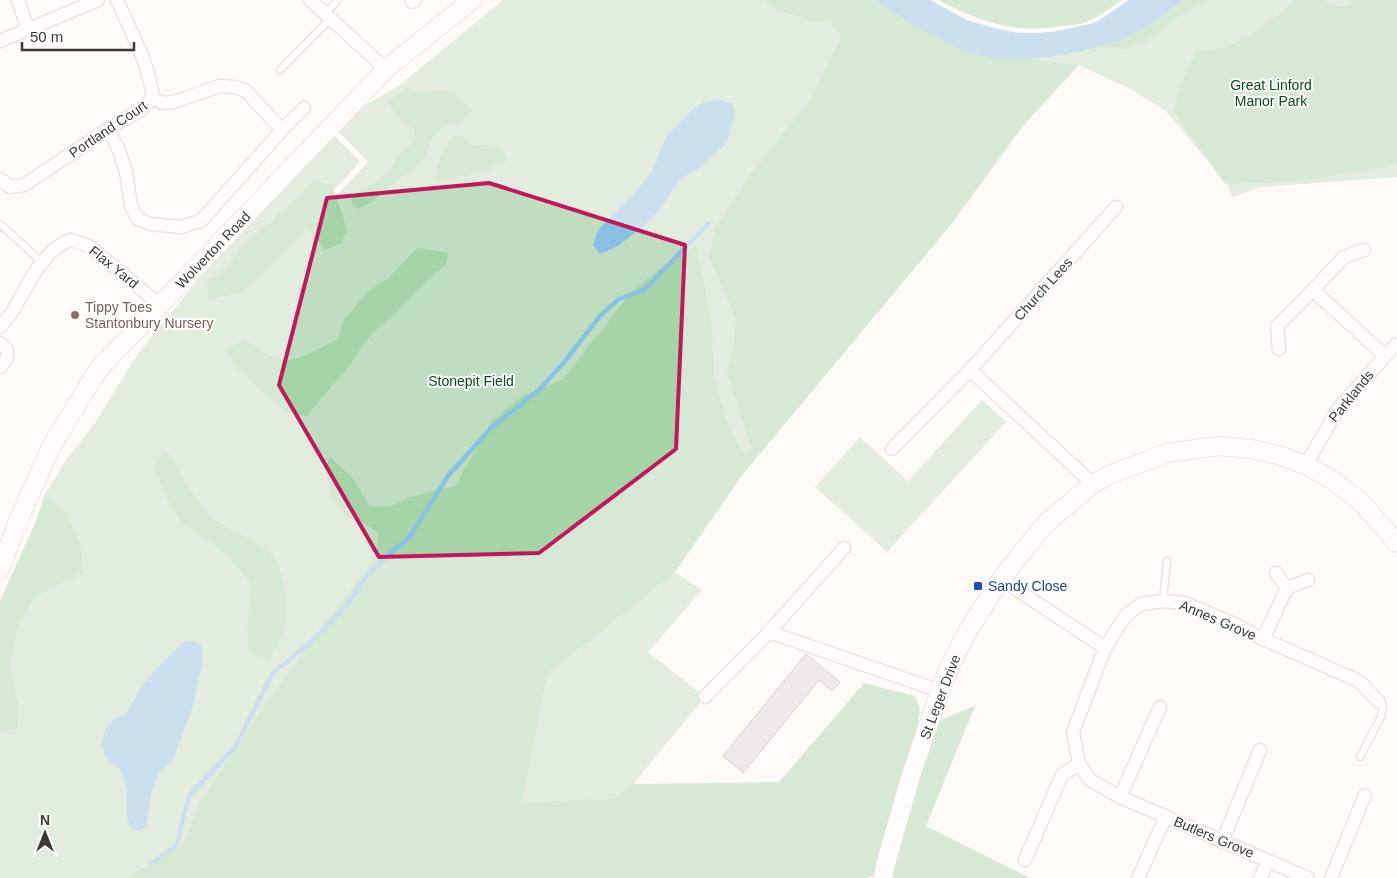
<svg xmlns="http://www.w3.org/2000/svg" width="1397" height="878" viewBox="0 0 1397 878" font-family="Helvetica,sans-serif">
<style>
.green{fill:#bfddc0}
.forest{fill:#a5d4a8}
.water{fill:#89c1e5}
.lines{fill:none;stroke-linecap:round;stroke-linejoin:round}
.stream{stroke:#89c1e5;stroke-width:4.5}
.building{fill:#ddd4de;stroke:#a098a1}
.lane-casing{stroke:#d3c6c1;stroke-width:9}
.street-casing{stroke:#d3c6c1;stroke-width:15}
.secondary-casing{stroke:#d3c6c1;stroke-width:20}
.lane{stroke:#fff;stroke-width:6}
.street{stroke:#fff;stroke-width:12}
.secondary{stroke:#fff;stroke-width:18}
.marked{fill:none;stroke:#c2185b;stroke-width:4;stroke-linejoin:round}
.education-dot{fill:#8d6e63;stroke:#fff;stroke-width:2}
.transit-dot{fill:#1a4fb4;stroke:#fff;stroke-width:2}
.labels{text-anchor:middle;stroke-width:4;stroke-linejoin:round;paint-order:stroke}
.park-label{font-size:14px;fill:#034c16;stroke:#fff}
.street-label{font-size:14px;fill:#3d3836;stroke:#fff}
.education-label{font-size:14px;fill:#785e54;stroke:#fff;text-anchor:start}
.transit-label{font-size:14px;fill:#164399;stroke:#fff;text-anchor:start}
</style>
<rect width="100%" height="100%" fill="#fffaf7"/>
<path class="green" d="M503 0H875L1055 55 1098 46 1124 39 1184 0H1397V177L1261 187 1232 197 1227 184 1166 111 1132 90 1079 65 1068 69 1022 127 953 222 743 474 675 572 702 590 648 652 705 697 633 784 614 798 522 804 141 878H0V601L36 521 45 495 63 464 93 426 139 352 213 262 330 127 401 84Z
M982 400 1006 422 887 552 815 487 860 437 908 481Z"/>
<path class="forest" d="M765 0H885L976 48 1026 59 1079 65 1022 127 953 222 743 474 675 572 547 674 522 803 614 798 633 784 779 782 864 683 915 696 920 708 911 773 938 721 975 706 926 826 1030 878H890L885 867 869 878H125L182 846 199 804 270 697 377 554 378 533 366 524 346 516 330 496 326 467 330 457 355 481 370 507 391 506 410 497 455 486 492 421 521 397 563 379 633 290 656 272 696 245 704 281 712 328 714 377 729 428 744 453 751 447 727 372 733 347 736 323 730 305 709 258 716 226 750 175 812 98 841 36 830 21H810L769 6Z
M938 0H1122C1110 8 1099 17 1086 22 1079 25 1070 25 1063 26 1013 34 981 22 938 0Z
M1184 0H1209L1174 20 1152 38 1128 49 1098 46 1124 39Z
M1296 0H1324C1332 7 1339 7 1349 5L1352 0H1397V163L1385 167 1292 182 1225 184 1174 112 1180 85 1196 52 1230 46 1253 34Z
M406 88 417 92 446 91 464 102 472 112 461 121 444 126 434 134 424 160 370 203 358 209 352 203V195L369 186 389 172 399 154 415 141V130L396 116 388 102Z
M456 135 464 137 469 144C487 147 502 141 507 161L483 172 436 182C437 160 440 151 456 135Z
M314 181 333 185 347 230 341 244 324 250 319 241 306 230 261 275 240 293 209 299 206 283 225 269 242 246 300 196Z
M417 248 448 253 446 265 425 282 400 309 372 333 343 374 306 416 285 412 232 363 227 349 245 338C257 347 274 362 290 360 303 358 325 345 338 339L343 321 368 292 389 277Z
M163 452 172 455C179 475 197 501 211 516 224 529 255 538 269 552 286 567 290 611 283 632 280 641 273 650 269 659L248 653 247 636 251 584 227 554 181 522 170 505 154 468Z
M45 495 68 515 80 544 83 572 36 597 19 621 10 666 19 710 17 729 0 731V601L36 521Z"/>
<path class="water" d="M875 0H930L967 20 990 27 1018 33H1035L1052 32 1090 24 1098 21 1129 0H1184C1167 11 1141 32 1123 39 1094 51 1038 61 1006 59 997 59 986 56 976 54 944 46 904 18 875 0Z
M717 99 732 104 735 116 727 142 700 167 681 179 651 220 618 246 600 254 593 245 598 230 631 197 653 170 667 135 690 112 703 103Z
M184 641C192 641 197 641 202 648V665L193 706 174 757 159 773 151 792 147 824 142 830H133L127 820V790L119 767 110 762 102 749V739L106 727 113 720 125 715 148 677Z"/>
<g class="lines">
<path class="stream" d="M152 863 177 845 185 809 191 794 235 747 273 673 305 647 341 612 369 573 410 536 448 476 491 428 539 390 565 361 600 316 619 299 644 290 708 224"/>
</g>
<path class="building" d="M806 654 840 682 832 691 819 680 743 773 723 756Z"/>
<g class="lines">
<g class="lane-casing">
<path id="lane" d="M325 14 338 0
M280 70 330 19
M331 128 364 162 337 191
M0 224 43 263
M1163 601 1167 561
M1360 757 1381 717 1383 706 1379 702"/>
</g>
<g class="street-casing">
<path id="street" d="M18 0 28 29
M310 0 386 69
M412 2 415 0
M0 41 98 0
M153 98 163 103 174 102 220 86 235 87 246 91 282 130
M108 129 119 150 126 172 131 206 138 219 151 224 180 227 201 221 282 130 304 108
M0 179 10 187 24 185 108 129 141 110 153 98C149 63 131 32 117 0
M1313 290 1344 257 1364 250
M0 327C4 322 9 317 12 312 27 288 42 249 71 240L89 246 160 305
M0 343 7 350V359L0 367
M1279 349 1277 326 1313 290 1385 356 1397 344
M970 370 1116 207
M892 449 970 370 1093 484
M1306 465 1338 409 1385 356
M1276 573 1287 588
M1001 579 1105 648 1073 732 1079 764 1090 780 1120 797 1160 707
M769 632 844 548
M1263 639 1287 588 1308 580
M1105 648 1126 615 1141 604 1163 601 1185 603 1232 623 1263 639 1359 681 1379 702
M705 697 769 632 940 691
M1120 797 1308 878
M1222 842 1260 750
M1025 860 1062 775 1079 764
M1138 878 1166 816
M1260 878 1268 861
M1331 878 1365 795"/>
</g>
<g class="secondary-casing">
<path id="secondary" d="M0 570 18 521 52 445 98 370 386 69 472 0
M883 878 885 866 911 775 940 691 951 663 969 629 1001 579 1044 525 1093 484 1109 475 1167 453 1218 446 1251 449 1278 455 1306 465 1331 479 1360 501 1397 543"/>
</g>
<use href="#lane" class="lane"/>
<use href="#street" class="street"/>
<use href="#secondary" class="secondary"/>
</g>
<path d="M0 0H1397V878H0ZM489 183 685 245 676 449 539 553 379 557 279 385 327 198Z" fill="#fffaf7" fill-opacity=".55" fill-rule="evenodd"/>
<path class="marked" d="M489 183 685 245 676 449 539 553 379 557 279 385 327 198Z"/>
<circle class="education-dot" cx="75" cy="315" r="5"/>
<rect class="transit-dot" x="973" y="581" width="10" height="10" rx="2.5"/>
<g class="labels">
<g class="park-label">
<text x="1271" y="90">Great Linford<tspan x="1271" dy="16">Manor Park</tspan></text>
<text x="471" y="386">Stonepit Field</text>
</g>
<g class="street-label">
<text transform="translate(108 129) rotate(-34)" y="5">Portland Court</text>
<text transform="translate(213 250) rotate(-46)" y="5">Wolverton Road</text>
<text transform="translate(114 267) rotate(39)" y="5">Flax Yard</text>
<text transform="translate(1043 289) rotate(-48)" y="5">Church Lees</text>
<text transform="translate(1351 396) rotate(-51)" y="5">Parklands</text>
<text transform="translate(1218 620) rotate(23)" y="5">Annes Grove</text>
<text transform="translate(940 697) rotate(-69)" y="5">St Leger Drive</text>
<text transform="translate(1214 837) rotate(23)" y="5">Butlers Grove</text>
</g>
<g class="education-label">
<text x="85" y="312">Tippy Toes<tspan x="85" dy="16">Stantonbury Nursery</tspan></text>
</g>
<g class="transit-label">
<text x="988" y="591">Sandy Close</text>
</g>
</g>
<g transform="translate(45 833)" stroke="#ffffff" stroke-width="4" paint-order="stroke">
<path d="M0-4L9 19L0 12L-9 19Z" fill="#3d3836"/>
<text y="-8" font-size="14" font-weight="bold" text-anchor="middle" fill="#3d3836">N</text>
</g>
<path d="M22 42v8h112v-8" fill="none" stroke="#3d3836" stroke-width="2.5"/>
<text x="30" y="42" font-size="15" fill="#3d3836" stroke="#ffffff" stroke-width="4" paint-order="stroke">50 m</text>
</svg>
